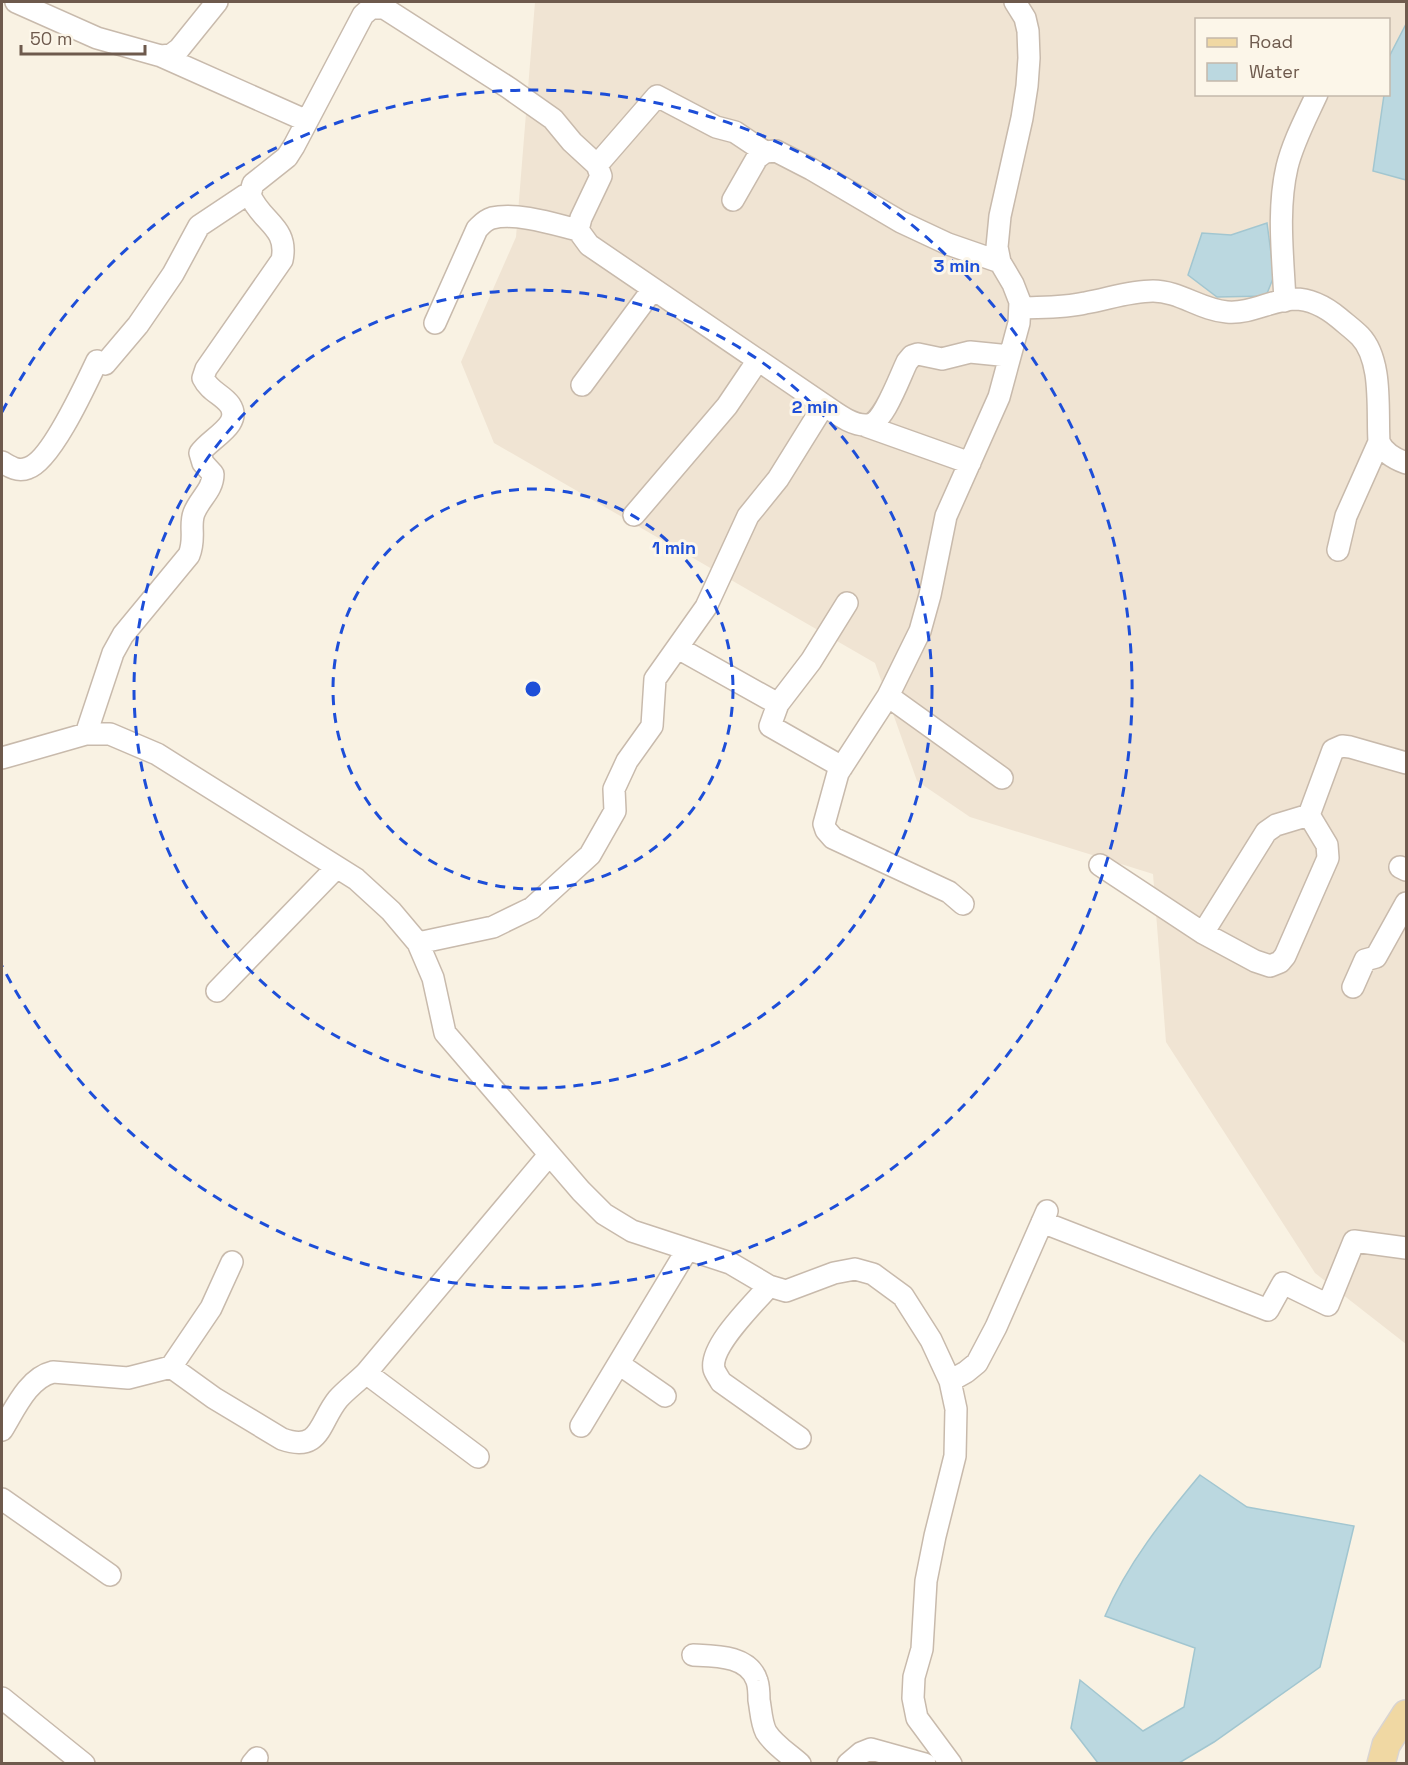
<svg xmlns="http://www.w3.org/2000/svg" width="1408" height="1765" viewBox="0 0 1408 1765" font-family="'Space Grotesk',sans-serif">
<style>
.residential{fill:#f0e4d3;fill-rule:evenodd}
.water{fill:#bbd8e0;stroke:#a2c6d0;stroke-width:1.5}
.lines{fill:none;stroke-linecap:round;stroke-linejoin:round}
.minor-casing{stroke:#c8baac;stroke-width:24}
.major-casing{stroke:#d9d4d1;stroke-width:30}
.minor{stroke:#fff;stroke-width:21}
.major{stroke:#f0d8a3;stroke-width:27}
.ring{fill:none;stroke:#1d4ed8;stroke-width:3;stroke-dasharray:10 8}
.centre{fill:#1d4ed8;stroke:#fcf6e9;stroke-width:3}
.ring-label{font-size:18px;text-anchor:middle;font-weight:bold;fill:#1d4ed8;stroke:#fcf6e9;stroke-width:6;stroke-linejoin:round;paint-order:stroke}
</style>
<rect width="100%" height="100%" fill="#f9f2e3"/>
<path class="residential" d="M535 2H1406V1344L1315 1273 1166 1042 1153 874 970 817 917 781 875 663 494 443 461 362 516 237ZM1196 20H1388V94H1196Z"/>
<path class="water" d="M1406 24V180L1373 171 1384 95 1388 94 1389 57Z
M1267 223 1274 276 1266 296 1217 297 1188 275 1202 233 1231 235Z
M1200 1475 1247 1507 1354 1526 1320 1667 1214 1742 1179 1763H1098L1071 1728 1080 1680 1143 1731 1184 1707 1195 1648 1105 1616C1127 1564 1164 1518 1200 1475Z"/>
<g class="lines">
<g class="minor-casing">
<path id="minor" d="M16 2 97 38 161 56 171 55 179 49 217 2
M161 56 307 121
M597 165 657 96 716 127 735 132 765 152
M733 200 757 158 765 152 776 151 811 169 901 222 948 244 1000 262
M1285 301C1283 257 1277 210 1287 167 1293 142 1306 118 1317 94
M1021 308C1043 307 1064 308 1085 303 1108 299 1130 291 1153 291 1179 291 1201 310 1227 312 1251 314 1271 300 1294 299 1311 299 1327 308 1339 318 1346 324 1354 330 1360 336 1383 360 1377 410 1379 442 1384 453 1395 459 1406 463
M435 323 477 229C482 224 485 220 492 218 517 212 554 224 578 230
M105 364 138 325 173 274 199 226 244 196 250 194
M582 385 653 289
M866 426 970 463
M2 462C10 467 18 472 28 468 51 461 86 384 97 361
M634 515 727 406 758 360
M1338 550 1346 516 1379 442
M678 648 778 704 811 661 847 603
M888 696 1002 778
M778 704 770 726 842 767
M86 734 113 653 123 635 189 555C196 538 189 526 194 513 200 498 213 490 213 474L203 463 200 453C210 438 243 425 230 405 222 394 210 392 203 378L206 369 282 260C289 227 261 222 250 195L253 184 287 157 294 146 363 15 371 8H384L509 88 553 119 572 142 597 165 601 176 581 218 578 230 589 245 824 405C836 413 852 426 867 425 883 425 900 376 907 362L912 356 918 354 942 359 970 352 1010 356
M2 758 86 734H110L157 754 356 879 391 911 418 943 433 978 445 1033 581 1191 604 1214 632 1231 730 1263 769 1286 786 1291 834 1273 855 1269 873 1274 903 1296 931 1340 950 1381 956 1409 955 1456 935 1536 926 1581 922 1649 914 1677 913 1698 917 1718 951 1764
M1100 865 1203 933 1255 961 1270 966 1280 962 1285 956 1328 858 1327 845 1309 815 1333 750 1342 746 1350 747 1406 763
M1400 867 1406 870
M963 904 949 892 833 838 826 830 824 824 838 773 888 696 920 631 930 595 946 516 999 397 1019 323 1020 302 1013 284 1000 262 997 247 1000 216 1022 118 1027 86 1029 58 1028 31 1025 18 1015 2
M1203 933 1266 832 1276 825 1309 815
M418 943 493 927 532 908 590 855 615 811 614 789 627 761 652 726 655 679 706 607 748 516 778 479 824 405
M1353 987 1365 960 1376 957 1406 903
M217 991 337 867
M1042 1222 1268 1310 1283 1283 1328 1305 1354 1241 1406 1248
M769 1286C755 1303 709 1346 714 1369 715 1373 719 1378 721 1382L800 1438
M619 1364 665 1396
M171 1367 211 1308 232 1262
M366 1373 478 1457
M950 1381 966 1372 977 1363 996 1327 1047 1211
M581 1426 687 1250
M2 1430C15 1409 28 1378 53 1372L128 1378 171 1367 214 1398 282 1439C321 1453 319 1422 338 1399 346 1390 357 1382 366 1373L549 1155
M2 1499 110 1575
M693 1655C715 1656 749 1655 757 1681 759 1687 759 1694 759 1700 761 1710 761 1722 766 1732 774 1745 789 1754 800 1764
M2 1698 84 1764
M252 1764 257 1758
M848 1764 861 1753 871 1749 925 1764"/>
</g>
<g class="major-casing">
<path id="major" d="M1381 1764 1386 1745 1406 1714"/>
</g>
<use href="#minor" class="minor"/>
<use href="#major" class="major"/>
</g>
<g class="ring">
<circle cx="533" cy="689" r="200"/>
<circle cx="533" cy="689" r="399"/>
<path d="M2 412A599 599 0 1 1 2 966"/>
</g>
<circle cx="533" cy="689" r="9" class="centre"/>
<g class="ring-label">
<text x="957" y="272">3 min</text>
<text x="815" y="413">2 min</text>
<text x="674" y="554">1 min</text>
</g>
<rect width="1408" height="1765" fill="none" stroke="#6e5a4d" stroke-width="6"/>
<rect x="1195" y="18" width="195" height="78" fill="#fcf6e9" stroke="#c3b8ab" stroke-width="1.5"/>
<rect x="1207" y="38" width="30" height="9" fill="#f0d8a3" stroke="#c3b8ab" stroke-width="1.5"/>
<text x="1249" y="48" font-size="18" fill="#6e5a4d">Road</text>
<rect x="1207" y="63" width="30" height="18" fill="#bbd8e0" stroke="#c3b8ab" stroke-width="1.5"/>
<text x="1249" y="78" font-size="18" fill="#6e5a4d">Water</text>
<path d="M21 45v9h124v-9" fill="none" stroke="#6e5a4d" stroke-width="3"/>
<text x="30" y="45" font-size="18" fill="#6e5a4d" stroke="#fcf6e9" stroke-width="4.5" paint-order="stroke">50 m</text>
</svg>
